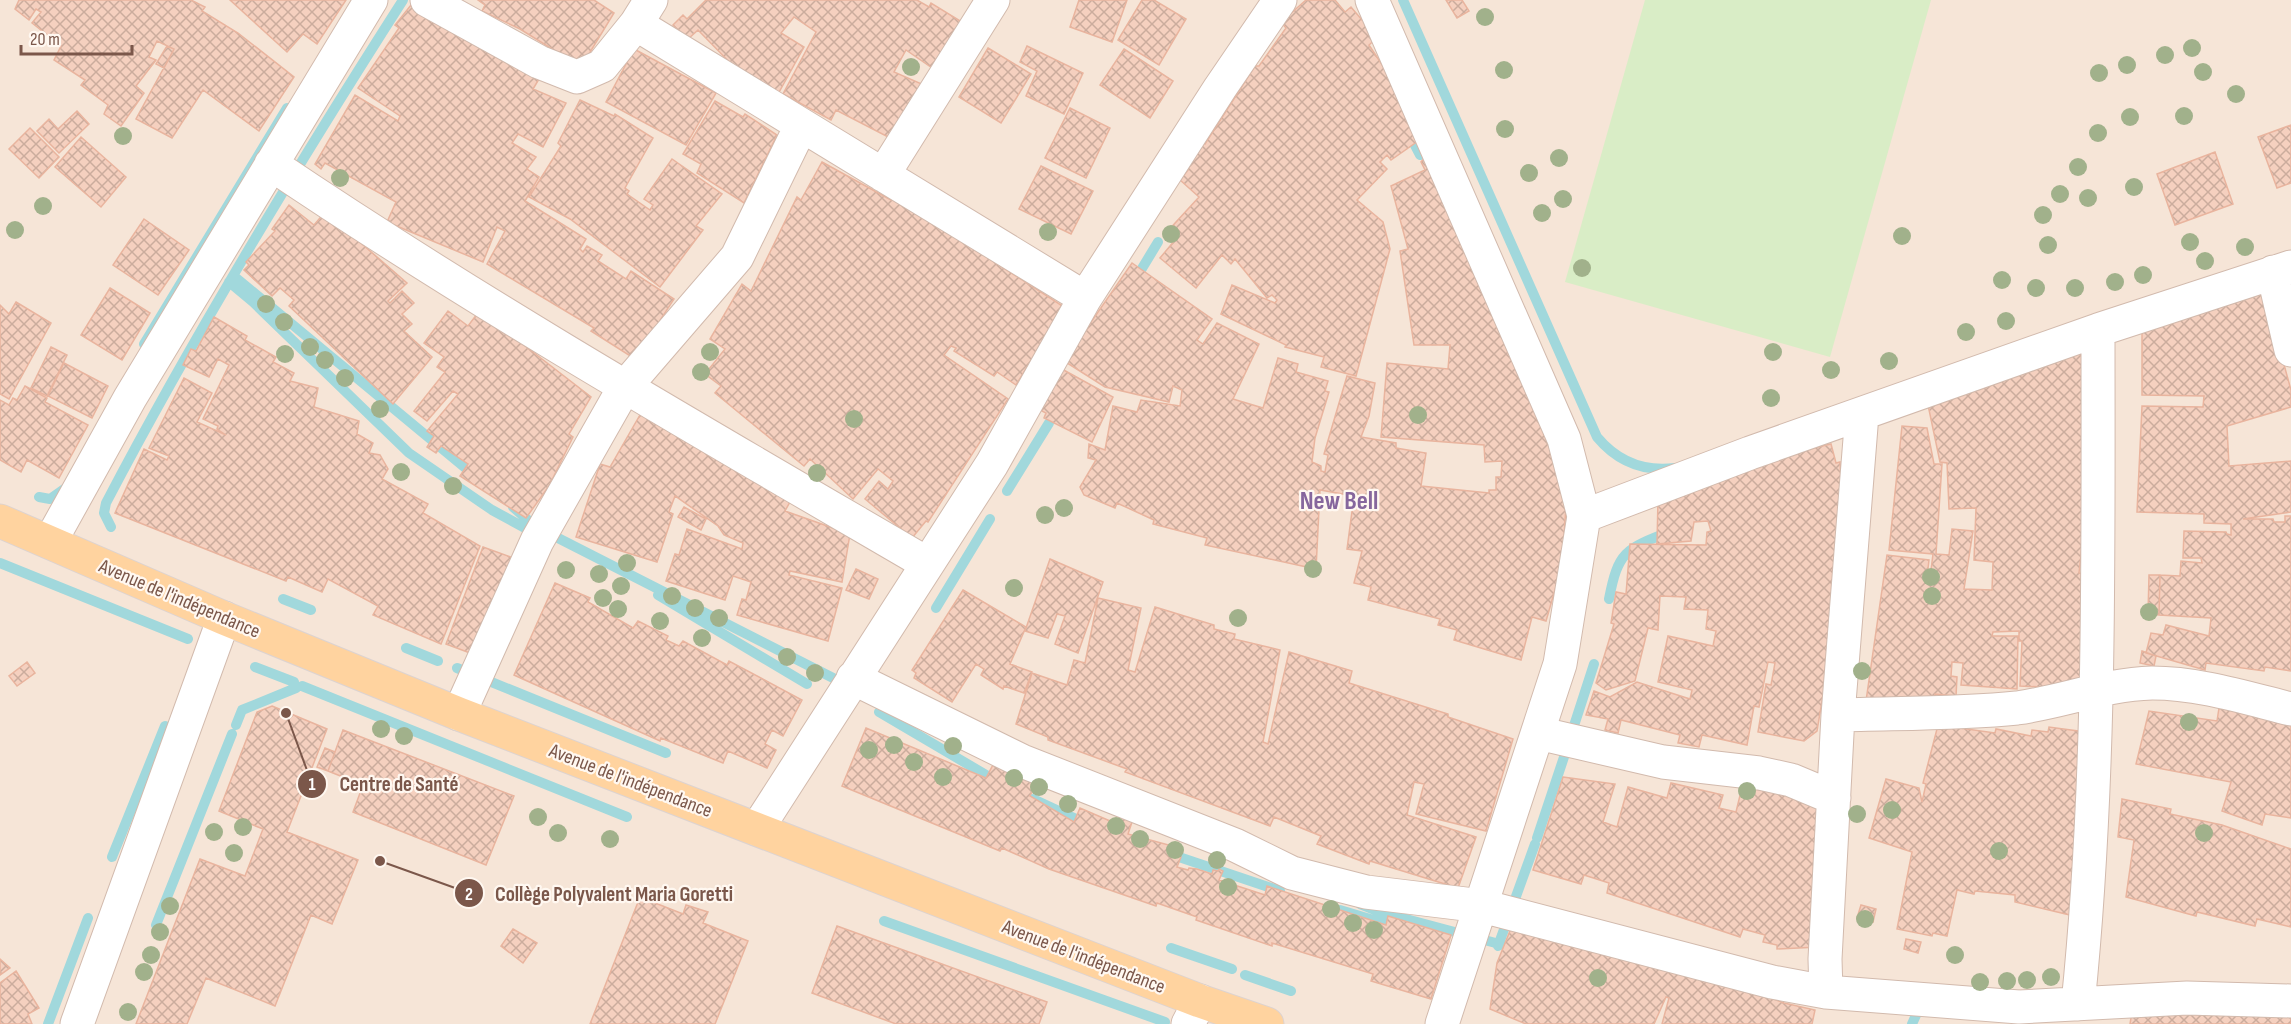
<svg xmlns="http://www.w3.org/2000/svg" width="2291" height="1024" viewBox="0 0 2291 1024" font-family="'Sofia Sans Condensed',sans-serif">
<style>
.residential{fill:#f6e5d7}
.pitch{fill:#d9edc6}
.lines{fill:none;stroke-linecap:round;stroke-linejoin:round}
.stream{stroke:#a1d8dc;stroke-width:10}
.building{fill:url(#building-cross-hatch);stroke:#e9b49e;stroke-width:1.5}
.minor-casing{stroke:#d2baad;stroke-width:35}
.major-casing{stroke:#ddd3d0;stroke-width:35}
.minor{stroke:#fff;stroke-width:33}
.major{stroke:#ffd39f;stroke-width:33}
.tree{fill:#a1b18b}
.labels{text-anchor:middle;stroke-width:4.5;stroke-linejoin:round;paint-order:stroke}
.street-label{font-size:20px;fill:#7b574a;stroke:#fff8f1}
.district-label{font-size:26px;font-weight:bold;fill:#86669d;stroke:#fff8f1}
.leader{fill:none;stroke:#7b574a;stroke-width:2}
.callout-dot{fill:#7b574a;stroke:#fff8f1;stroke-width:2}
.mark-label{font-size:18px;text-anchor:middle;font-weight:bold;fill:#fff}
.callout-label{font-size:21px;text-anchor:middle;font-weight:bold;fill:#7b574a;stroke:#fff8f1;stroke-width:4.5;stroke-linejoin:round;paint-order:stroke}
</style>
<defs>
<pattern id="building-cross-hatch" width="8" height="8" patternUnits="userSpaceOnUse" patternTransform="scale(1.5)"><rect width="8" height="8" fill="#f5d0bf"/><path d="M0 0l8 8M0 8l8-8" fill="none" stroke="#cbac9d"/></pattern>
</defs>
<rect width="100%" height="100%" fill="#fef4e9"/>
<path class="residential" d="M0 0H2291V1024H0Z"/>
<path class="pitch" d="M1645 0H1931L1830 357 1565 282Z"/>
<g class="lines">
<path class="stream" d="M1403 0 1597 437C1617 461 1643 472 1675 468
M1408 132 1420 155
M235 277 475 476
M1135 280 1158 242
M229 282 253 302 409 453 492 510 538 535
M144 344 287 108
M1007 491 1049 423
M39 497 50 499 67 487
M513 507 537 528
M111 527 104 513 106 503C196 331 298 164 403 0
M556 537 839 681
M0 563 188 639
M658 595 807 684
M283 599 311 610
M1609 599C1618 552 1625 549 1669 532
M936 608 990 519
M406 648 438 661
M255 667 294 682
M457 668 666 753
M302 686 627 817
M879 712 998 782
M236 725 242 710 296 688
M1570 738 1594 664
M1033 799 1087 824
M1537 838 1564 757
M1170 854 1280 891
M112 857 165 726
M1360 904 1380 912 1518 949
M1340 910 1400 928
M884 921 1165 1022
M156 925 232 734
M1498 946 1535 844
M1171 948 1232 969
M1245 975 1291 991
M48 1024 88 918
M1912 1024 1921 1004"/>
</g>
<path class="building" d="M19 0H191L205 7 202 11 238 33 294 77 259 131 203 90 172 138 136 119 174 49 157 41 149 57 156 60 136 86 144 93 121 126 104 114 108 105 81 85 85 80 54 60 61 46 32 23 41 12 36 9 29 20 15 9Z
M230 0H346L317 44 303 34 287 52Z
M415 0 542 74 533 89 566 103 543 147 518 134 512 143 536 157 527 169 539 177 525 201 586 239 580 249 583 252 587 246 602 255 598 261 626 279 631 271 674 299 635 359 591 331 594 328 487 264 505 231 497 227 483 262 387 222 396 202 325 163 321 169 315 164 355 95 398 121 400 116 358 88 399 28 395 25Z
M478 0H594L614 13 581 67 520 29 482 11 485 5Z
M706 0H917L929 7 931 3 970 27 938 72 906 50 894 72 924 85 892 139 836 110 831 120 783 94 816 32 794 17 781 33 804 47 778 94 739 72 698 30 687 40 673 25 683 15 687 19Z
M1079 0H1127L1112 42 1070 27Z
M1142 0H1154L1186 19 1159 65 1118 40Z
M1306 0H1335L1345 12 1351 7 1362 20 1369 15 1382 33 1369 45 1428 134 1391 160 1387 155 1380 162 1387 169 1357 200 1383 222 1390 249 1356 376 1321 367 1324 357 1285 347 1286 345 1221 314 1232 285 1275 303 1277 300 1272 295 1267 298 1235 259 1231 264 1222 255 1196 288 1160 258 1175 240 1166 233 1199 197 1180 180 1188 170 1185 167 1200 141 1205 144 1255 66H1259L1286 28 1281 22Z
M1446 0H1462L1469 11 1457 18Z
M167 46 174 49 164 68 156 64Z
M1027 46 1083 73 1064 114 1026 96 1037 71 1020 62Z
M988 48 1031 74 1001 123 959 97Z
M634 49 716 93 686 145 606 102Z
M1124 49 1173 81 1150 118 1100 85Z
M580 100 614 116 615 114 653 138 625 188 629 191 627 194 650 210 653 205 644 199 672 159 722 194 696 226 703 230 660 287 570 219 529 197 561 146 558 143Z
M715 101 743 117 745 114 777 135 744 203 697 173 701 164 683 154Z
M1070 108 1110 128 1086 178 1045 158Z
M77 111 89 124 59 153 37 131 49 119 58 129Z
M2291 125V183L2277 188 2258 137Z
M30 128 59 157 39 178 9 149Z
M81 137 126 177 101 207 55 167Z
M1432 150 1568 475 1564 537 1570 538 1546 621 1532 617 1521 660 1454 640 1457 630 1438 625 1440 619 1368 600 1371 587 1354 583 1362 551 1347 549 1354 496 1320 490 1316 569 1205 545 1207 538 1153 524 1154 520 1117 503 1115 508 1084 495 1080 487 1096 460 1088 458 1089 444 1105 450 1113 406 1137 412 1141 400 1180 406 1182 390 1173 386 1169 402 1105 387 1064 361 1132 263 1212 319 1197 340 1203 344 1217 323 1259 344 1233 399 1263 408 1278 358 1298 364 1296 372 1328 381 1325 391 1329 392 1315 438 1312 462 1321 466V471L1325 472 1328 455 1324 454 1347 376 1375 383 1369 416 1361 437 1396 443V448L1426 453 1421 486 1489 493V490H1496V477H1501L1502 461 1485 462 1484 445 1381 437 1387 363 1448 369 1450 345H1414L1400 251 1408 249 1391 186 1425 170 1421 162Z
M2215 152 2233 204 2175 225 2157 174Z
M822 162 891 200 894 197 1064 307 1016 385 997 372 994 376 954 351 956 348 951 346 944 355 1008 399 928 522 926 521 912 538 865 499 879 481 888 489 893 481 878 469 853 499 810 459 804 466 715 393 721 386 705 374 725 349 710 339 742 284 751 291 797 197 801 200Z
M1041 166 1093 191 1071 234 1019 209Z
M289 205 314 225 325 212 407 283 388 301 390 303 402 291 414 303 402 314 412 324 404 331 432 357 393 404 289 306 294 300 280 288 272 296 244 270 249 265 246 262 275 231 272 229Z
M144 219 189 250 158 295 113 265Z
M2262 284 2291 390V407L2227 426 2229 466 2291 461V512L2243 519H2273L2274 522H2285V516H2291V671L2265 667 2264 671 2206 663 2205 670 2146 653 2151 633 2163 635 2166 625 2209 636 2211 618 2159 615 2160 575 2180 576 2181 561 2202 563 2201 558H2183L2184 531 2226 532 2227 534 2231 535V524L2204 523V514L2137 512 2142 406 2203 407 2204 396 2142 395V322Z
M110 288 150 313 122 360 81 335Z
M16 302 51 323 9 399 0 394V305L9 314Z
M448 311 468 326 477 314 520 342 591 397 569 434 573 437 549 486 526 518 460 476 468 464 441 446 436 453 427 447 434 436 427 431 458 394 453 391 427 421 414 411 445 372 437 367 444 357 424 343Z
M214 317 247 336 245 340 276 357 273 362 294 373 290 381 318 388 314 407 359 421 357 434 373 443 369 453 380 455 388 469 382 479 428 504 423 513 480 546 441 644 373 615 378 606 328 579 322 592 288 577 286 581 115 513 144 449 167 460 169 456 149 448 184 378 212 393 197 422 226 435 217 429 218 426 203 419 229 365 218 359 209 377 183 365 191 349 196 351Z
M51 347 67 355 47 396 31 388Z
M2074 347 2094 370 2085 520 2079 573 2086 574 2083 689 2020 686 2022 641H2019V631L1993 632 1992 636H2018L2017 689 1961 685 1963 663 1952 662 1951 676 1957 677 1956 696 1935 694V700L1866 701 1887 555 1929 560 1927 577 1930 578 1933 554 1889 550 1902 426 1927 428 1934 464H1942L1936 554 1949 555 1952 529 1973 531 1964 589 1992 590 1993 562 1974 560 1976 508 1949 509 1947 463 1940 462 1928 405 1983 388 1981 381Z
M64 363 108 386 92 418 48 396Z
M1060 368 1113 397 1092 442 1044 418 1046 413 1036 408Z
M25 386 47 398 45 402 88 425 59 478 27 460 21 472 0 460V400L9 405 13 398 17 400Z
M644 408 791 500 785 511 850 534 842 582 790 571 789 575 842 588 828 641 737 615 742 599 746 600 751 582 733 576 725 600 666 581 675 554 679 555 687 529 742 549 743 543 724 535 718 526 675 496 669 512 673 514 657 562 576 537 600 464 610 467Z
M1831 444 1836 463 1840 462 1843 511 1827 696 1823 695 1817 731 1804 741 1758 732 1766 684 1771 685 1775 663 1768 662 1759 707 1754 706 1747 745 1702 735 1699 747 1678 743 1680 735 1621 720 1618 733 1605 730 1608 719 1586 715 1594 691 1610 697 1637 682 1690 699 1692 690 1658 682 1668 636 1713 646 1716 631 1706 629 1708 610 1684 609 1686 597 1660 596 1658 630 1648 628 1635 681 1606 690 1596 683 1614 624 1611 623 1616 592 1626 594 1630 544 1706 545 1707 532 1711 531 1708 521 1694 522 1691 541 1657 544 1658 499 1775 457Z
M684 507 706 519 701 530 678 517Z
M483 547 516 559 478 656 446 644Z
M1050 559 1103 582 1078 653 1055 644 1065 616 1057 614 1048 638 1025 631Z
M856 569 878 579 869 599 846 590Z
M2149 575H2160L2159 615 2148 614Z
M555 583 590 598 588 602 633 628 638 621 668 636 666 640 679 646 683 641 727 665 729 661 802 700 783 736 772 730 765 744 776 750 767 768 728 751 723 763 661 738 660 741 514 675Z
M963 590 1026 627 1010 664 1032 672 1024 693 1004 686 1003 689 981 675 984 669 976 664 952 702 914 678 916 673 912 670Z
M1098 598 1141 608 1128 670 1135 672 1155 607 1214 625V629L1235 634 1234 639 1280 650 1263 742 1268 744 1289 652 1352 671 1349 683 1448 714V717L1513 739 1486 831 1416 814 1424 784 1414 782 1407 815 1476 837 1458 888 1370 861 1369 864 1317 844 1321 836 1274 817 1270 826 1125 772 1127 769 1048 740V737L1016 724 1032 673 1067 685 1074 660 1085 663Z
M2142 651 2156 656 2154 666 2140 663Z
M27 662 35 673 17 686 9 676Z
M272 706 327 729 287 832 358 860 332 924 311 915 275 1006 206 978 187 1024H136L200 859 245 876 263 829 219 811 257 712Z
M2219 708 2291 720V818L2265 814 2262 825 2222 811 2231 782 2136 764 2149 711 2217 721Z
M1938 725 1995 733 1996 729 2031 736 2032 730 2048 732 2049 727 2093 733 2070 915 2015 902V895L1975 891 1974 894 1957 890 1947 936 1933 933 1932 936 1897 929 1912 852 1869 838 1886 779 1919 788 1922 802 1926 784 1923 783Z
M866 728 986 778 995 761 1036 783 1030 796 1074 822 1080 808 1117 824 1120 817 1133 819 1128 834 1176 847 1174 855 1181 857 1177 867 1188 870 1189 868 1197 869 1212 874 1213 870 1218 871 1219 869 1223 871 1219 880 1265 895 1267 886 1386 925 1388 916 1451 935 1431 999 1371 981 1373 974 1272 943V946L1196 920 1197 917 1157 903 1156 906 1049 869 1002 848 1000 851 842 786Z
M343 730 514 796 486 865 353 812 363 785 328 771Z
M325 748 335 752 328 771 317 767Z
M1563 777 1615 784 1603 822 1617 827 1628 787 1667 798 1671 783 1723 795 1719 808 1736 812 1742 787 1827 801 1819 947 1777 949V945L1763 942 1765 935 1743 929 1740 937 1607 893 1609 883 1584 875 1581 884 1533 870Z
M2122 799 2171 809 2170 814 2222 825 2291 849V927L2257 919 2255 926 2197 912 2196 916 2126 897 2134 840 2118 837Z
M640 897 683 914 686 905 708 912 703 923 748 941 715 1024H590Z
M1861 905 1876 909 1873 922 1857 918Z
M1514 921 1725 981 1784 1003 1815 1010 1812 1024H1662L1669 998 1666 997 1654 1024H1526L1490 1009 1497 963Z
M837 926 1047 1002 1039 1024H896L812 993Z
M513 929 537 943 523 963 501 946Z
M1906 939 1921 942 1918 953 1904 949Z
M0 959 10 968 0 975Z
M16 971 39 1008 28 1014 32 1024H0V983Z
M2133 1006 2291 1007V1024H2130Z"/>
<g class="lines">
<g class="minor-casing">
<path id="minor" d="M427 0 539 62 577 77 602 66 636 24 651 0
M1372 0 1564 439 1584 516 1560 664 1442 1024
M636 24 1085 298
M271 164C483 307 705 434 926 563
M883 175 993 0
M2273 272 2291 350
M1584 516 1750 453 2098 330 2291 267
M50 542 130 398 371 0
M853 678 1022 761 1235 845 1292 873 1366 892 1482 906 1772 982 1826 992 2019 1007 2187 998 2291 1001
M459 714 537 541 624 388 737 257 801 126
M1838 715C1897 713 1958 714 2017 708 2062 702 2106 684 2152 683 2199 683 2246 698 2291 709
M1538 733 1663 762 1759 773 1791 780 1834 798
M757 829 992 464 1085 298 1220 88 1280 0
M1826 992 1825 959 1838 715 1862 414
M2078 1004C2101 780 2098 555 2098 330
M77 1024 224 618
M1188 1024 1200 1001"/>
</g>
<g class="major-casing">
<path id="major" d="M0 521 224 618 459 714 1200 1001 1267 1024"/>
</g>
<use href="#minor" class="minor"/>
<use href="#major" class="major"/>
</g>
<g class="tree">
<circle cx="1485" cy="17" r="9"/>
<circle cx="2192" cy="48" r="9"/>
<circle cx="2165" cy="55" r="9"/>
<circle cx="2127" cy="65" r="9"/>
<circle cx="911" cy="67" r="9"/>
<circle cx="1504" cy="70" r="9"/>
<circle cx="2203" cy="72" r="9"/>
<circle cx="2099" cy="73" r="9"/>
<circle cx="2236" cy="94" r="9"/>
<circle cx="2184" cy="116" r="9"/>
<circle cx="2130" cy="117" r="9"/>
<circle cx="1505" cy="129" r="9"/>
<circle cx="2098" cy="133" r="9"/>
<circle cx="123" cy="136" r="9"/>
<circle cx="1559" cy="158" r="9"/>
<circle cx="2078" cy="167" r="9"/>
<circle cx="1529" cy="173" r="9"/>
<circle cx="340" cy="178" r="9"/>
<circle cx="2134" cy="187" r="9"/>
<circle cx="2060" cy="194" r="9"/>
<circle cx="2088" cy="198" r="9"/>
<circle cx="1563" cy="199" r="9"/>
<circle cx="43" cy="206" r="9"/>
<circle cx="1542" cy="213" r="9"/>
<circle cx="2043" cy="215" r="9"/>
<circle cx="15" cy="230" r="9"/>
<circle cx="1048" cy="232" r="9"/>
<circle cx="1171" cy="234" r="9"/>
<circle cx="1902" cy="236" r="9"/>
<circle cx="2190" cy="242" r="9"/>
<circle cx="2048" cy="245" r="9"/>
<circle cx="2245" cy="247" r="9"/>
<circle cx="2205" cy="261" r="9"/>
<circle cx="1582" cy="268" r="9"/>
<circle cx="2143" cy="275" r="9"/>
<circle cx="2002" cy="280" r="9"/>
<circle cx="2115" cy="282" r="9"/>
<circle cx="2036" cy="288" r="9"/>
<circle cx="2075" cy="288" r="9"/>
<circle cx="266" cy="304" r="9"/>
<circle cx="2006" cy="321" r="9"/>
<circle cx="284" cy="322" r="9"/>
<circle cx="1966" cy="332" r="9"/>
<circle cx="310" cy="347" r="9"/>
<circle cx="710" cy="352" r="9"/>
<circle cx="1773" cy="352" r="9"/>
<circle cx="285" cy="354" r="9"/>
<circle cx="325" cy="360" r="9"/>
<circle cx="1889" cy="361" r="9"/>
<circle cx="1831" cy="370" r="9"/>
<circle cx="701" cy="372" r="9"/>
<circle cx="345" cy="378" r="9"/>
<circle cx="1771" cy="398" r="9"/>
<circle cx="380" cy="409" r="9"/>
<circle cx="1418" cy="415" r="9"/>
<circle cx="854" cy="419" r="9"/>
<circle cx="401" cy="472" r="9"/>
<circle cx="817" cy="473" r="9"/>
<circle cx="453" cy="486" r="9"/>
<circle cx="1064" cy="508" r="9"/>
<circle cx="1045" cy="515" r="9"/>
<circle cx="627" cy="563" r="9"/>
<circle cx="1313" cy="569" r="9"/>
<circle cx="566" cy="570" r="9"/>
<circle cx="599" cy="574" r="9"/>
<circle cx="1931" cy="577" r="9"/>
<circle cx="621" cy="586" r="9"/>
<circle cx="1014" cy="588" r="9"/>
<circle cx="672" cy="596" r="9"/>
<circle cx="1932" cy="596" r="9"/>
<circle cx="603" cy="598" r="9"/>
<circle cx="695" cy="608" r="9"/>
<circle cx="618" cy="609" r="9"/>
<circle cx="2149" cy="612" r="9"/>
<circle cx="719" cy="618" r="9"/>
<circle cx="1238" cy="618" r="9"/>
<circle cx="660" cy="621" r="9"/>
<circle cx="702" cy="638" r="9"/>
<circle cx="787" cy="657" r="9"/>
<circle cx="1862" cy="671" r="9"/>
<circle cx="815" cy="673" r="9"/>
<circle cx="2189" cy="722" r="9"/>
<circle cx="381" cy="729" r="9"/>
<circle cx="404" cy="736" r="9"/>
<circle cx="894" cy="745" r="9"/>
<circle cx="953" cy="746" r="9"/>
<circle cx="869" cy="750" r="9"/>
<circle cx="914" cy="762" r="9"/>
<circle cx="943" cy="777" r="9"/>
<circle cx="1014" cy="778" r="9"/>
<circle cx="1039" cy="787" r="9"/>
<circle cx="1747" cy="791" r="9"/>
<circle cx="1068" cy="804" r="9"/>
<circle cx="1892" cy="810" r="9"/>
<circle cx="1857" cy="814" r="9"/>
<circle cx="538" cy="817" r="9"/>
<circle cx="1116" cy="826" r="9"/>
<circle cx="243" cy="827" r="9"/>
<circle cx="214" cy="832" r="9"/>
<circle cx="558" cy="833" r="9"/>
<circle cx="2204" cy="833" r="9"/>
<circle cx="610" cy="839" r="9"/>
<circle cx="1140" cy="839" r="9"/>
<circle cx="1175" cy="850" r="9"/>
<circle cx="1999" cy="851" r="9"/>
<circle cx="234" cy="853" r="9"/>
<circle cx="1217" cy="860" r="9"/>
<circle cx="1228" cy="887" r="9"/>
<circle cx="170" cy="906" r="9"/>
<circle cx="1331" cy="909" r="9"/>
<circle cx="1865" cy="919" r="9"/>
<circle cx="1353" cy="923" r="9"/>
<circle cx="1374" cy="930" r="9"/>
<circle cx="160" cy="932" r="9"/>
<circle cx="151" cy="955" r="9"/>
<circle cx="1955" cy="955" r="9"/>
<circle cx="144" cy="972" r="9"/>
<circle cx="2051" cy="977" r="9"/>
<circle cx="1598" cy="978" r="9"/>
<circle cx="2027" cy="980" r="9"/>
<circle cx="2007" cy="981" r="9"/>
<circle cx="1980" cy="982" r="9"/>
<circle cx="128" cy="1012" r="9"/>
</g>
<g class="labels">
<g class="street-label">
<text transform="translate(180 598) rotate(23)" y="7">Avenue de l'indépendance</text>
<text transform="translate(631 780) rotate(21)" y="7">Avenue de l'indépendance</text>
<text transform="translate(1084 956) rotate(21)" y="7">Avenue de l'indépendance</text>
</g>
<g class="district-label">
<text x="1339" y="509">New Bell</text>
</g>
</g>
<path class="leader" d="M286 713L312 784M380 861L469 893"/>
<g class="callout-dot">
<circle cx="286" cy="713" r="6"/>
<circle cx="380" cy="861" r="6"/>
<circle cx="312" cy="784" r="15"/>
<circle cx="469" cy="893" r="15"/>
</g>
<g class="mark-label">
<text x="312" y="790">1</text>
<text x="469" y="900">2</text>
</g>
<g class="callout-label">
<text x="399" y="791">Centre de Santé</text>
<text x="614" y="901">Collège Polyvalent Maria Goretti</text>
</g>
<path d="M21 45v9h111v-9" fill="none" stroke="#7b574a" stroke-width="3"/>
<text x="30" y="45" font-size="18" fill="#7b574a" stroke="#fff8f1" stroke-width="4.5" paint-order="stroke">20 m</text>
</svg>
